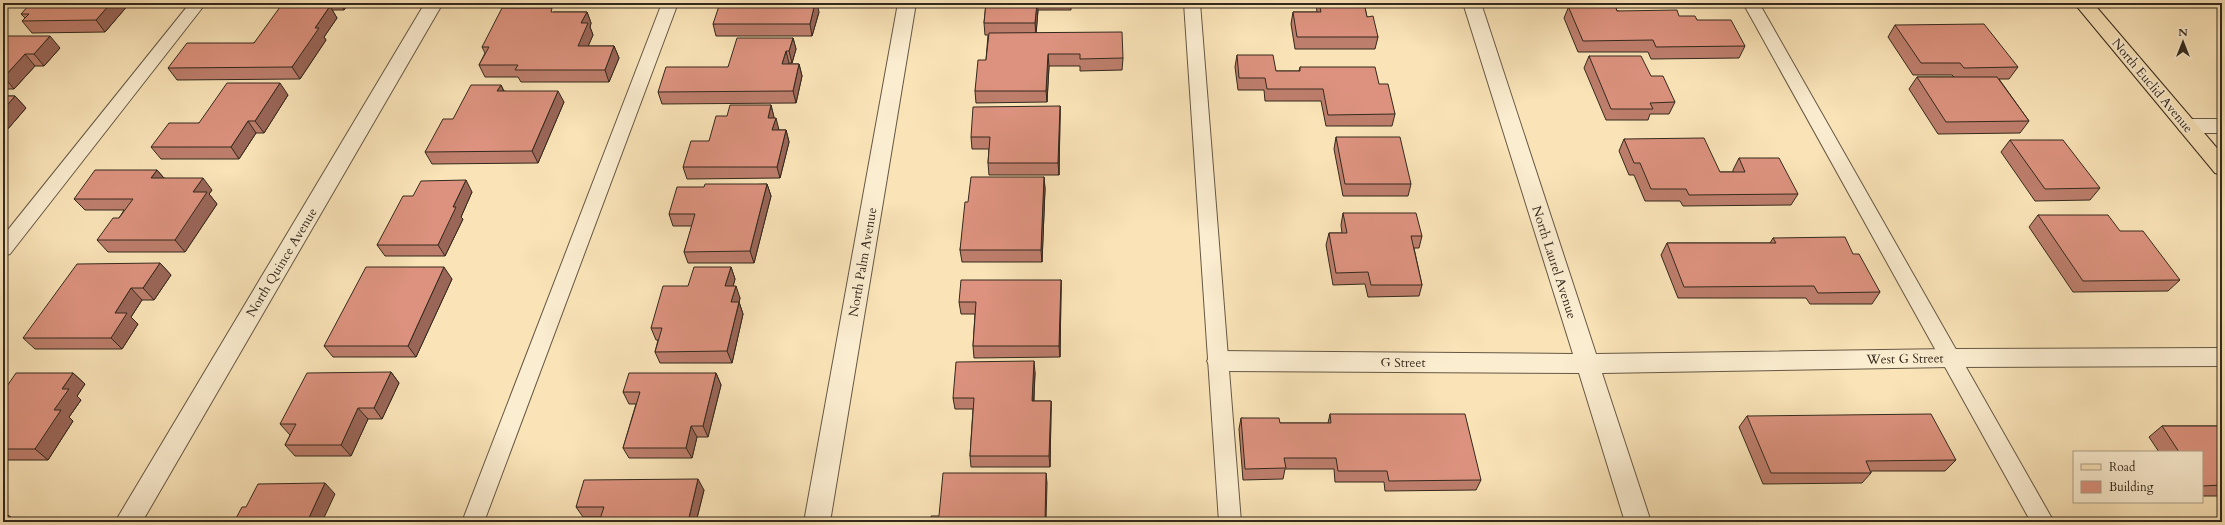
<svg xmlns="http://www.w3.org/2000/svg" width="2225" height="525" viewBox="0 0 2225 525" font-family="Cardo,serif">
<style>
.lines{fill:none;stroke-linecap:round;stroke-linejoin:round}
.service-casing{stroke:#655844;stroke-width:2}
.minor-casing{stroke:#655844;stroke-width:2}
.primary-casing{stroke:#34291d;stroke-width:2}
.service{fill:#fbedd0;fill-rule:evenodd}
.minor{fill:#fbedd0;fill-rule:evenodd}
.primary{fill:#f9e3b7;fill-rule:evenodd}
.wall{fill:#bd7e6c;stroke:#34291d}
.shaded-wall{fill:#9a6658;stroke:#34291d}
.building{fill:#dc927e;stroke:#34291d}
.labels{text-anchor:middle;stroke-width:3.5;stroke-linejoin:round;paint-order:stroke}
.street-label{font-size:13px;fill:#34291d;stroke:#fbedd0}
</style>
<rect width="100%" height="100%" fill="#f9e3b7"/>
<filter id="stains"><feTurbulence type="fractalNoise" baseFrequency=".005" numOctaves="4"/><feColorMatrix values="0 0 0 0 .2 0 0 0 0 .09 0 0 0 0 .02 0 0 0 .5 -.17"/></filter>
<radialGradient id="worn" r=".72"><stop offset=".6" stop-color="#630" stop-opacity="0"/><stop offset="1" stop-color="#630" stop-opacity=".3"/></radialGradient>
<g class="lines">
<g class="service-casing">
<path id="service" d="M190 3H206L10 254 3 256V236Z
M662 3H678L484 522H462Z
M1184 3H1200L1241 522H1219Z
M1743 3H1759L2054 522H2031Z"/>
</g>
<g class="minor-casing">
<path id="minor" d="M425 3H443L142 522H115Z
M898 3H916L830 522H804Z
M1463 3H1481L1596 354 1950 349 2222 348V366L1950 367 1602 373 1651 522H1625L1579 373 1219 371 1211 368 1207 361 1211 354 1219 351 1573 354Z
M2187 119H2222V133H2187L2180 131 2177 126 2180 121Z"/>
</g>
<g class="primary-casing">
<path id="primary" d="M2074 3H2093L2222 154V175L2215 173Z"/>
</g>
<use href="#service" class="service"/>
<use href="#minor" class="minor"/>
<use href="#primary" class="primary"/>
</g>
<path class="wall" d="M289 3H349L344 10H332L337 18 324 37 326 40 300 79 177 80 168 68 254 43 291 6Z
M986 3H1071V10H1038L1036 33 1123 58 1122 70 1080 71V66H1049L1047 102 976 103 975 91 986 60 988 35H985L984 23Z
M1316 3H1364L1367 17 1378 37 1375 49H1295L1291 24 1293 12H1317Z
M1568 3H1614L1617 11 1697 20 1745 46 1739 58 1651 59 1648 52H1578L1564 18 1569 6Z
M1843 3H1905L1903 6H1845Z
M23 4H129L105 32 32 33 22 21 25 18 21 14 27 8Z
M554 12H587L591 23 590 27 593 35 588 46H614L619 58 609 82H521L518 77H485L479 65 485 53 482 47Z
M819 12 812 36H716L713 24Z
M1895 25 2018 67 2009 79H1999L2029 121 2020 133 1938 134 1909 89 1917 77H1954L1952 75H1913L1888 37Z
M3 36 60 48 44 66H35L14 89H3Z
M793 38 796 49 792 63H789L788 64H799L802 76 796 103 662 104 658 92 728 67Z
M1237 55 1276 71H1299L1300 67 1379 84 1395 114 1392 126H1326L1321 101H1265L1264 90H1238L1235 67Z
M1589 56 1651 76 1675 102 1669 114H1650L1648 120H1606L1584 68Z
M501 85 504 91 564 102 538 163 432 164 425 152 453 119Z
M288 95 264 133H256L239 159H161L151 147 199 123Z
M3 96H15L26 108 7 130H3Z
M771 105 774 118 779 130H786L789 142 780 178 687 179 683 167 709 141 727 116Z
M1060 106V118L1059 175H989L988 163 989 149H972L971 137Z
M1336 137 1411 184 1408 196H1343L1334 149Z
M1624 139 1720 172H1733V170L1739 158 1798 194 1791 205 1683 206 1680 201H1645L1634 175H1629L1619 151Z
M2010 140 2100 188 2090 200 2035 201 2001 152Z
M157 170 164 178 212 190 209 194 217 204 185 252H108L97 240 119 218 124 210H85L74 199Z
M1044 177 1045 189 1042 262H962L960 250 968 202Z
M767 184 771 196 754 263H688L684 252 692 226H673L669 214 704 187Z
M472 192 461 217 463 219 445 256H385L377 245 413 196Z
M1343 213 1422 236 1419 248H1414L1422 285 1419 296 1368 297 1365 284 1333 285 1326 245 1329 233H1342L1341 225Z
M2038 215 2120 231 2180 280 2168 291 2073 292 2029 227Z
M1773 238 1853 254 1880 292 1872 304H1810L1806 298H1678L1661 255 1667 243H1770Z
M160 263 171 275 154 300H142L131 317 138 324 122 349H35L23 338Z
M731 267 735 279 733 286 740 298 739 302 743 314 732 363H660L655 352 658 340H656L651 328 688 286Z
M452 279 416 357H333L324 346Z
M1061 280V291L1060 357 974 358 973 346 975 314H961L959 302Z
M391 372 399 383 382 419H368L351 456H295L285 445 290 435 280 424Z
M1035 372 1034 401H1051V412L1050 467H971L970 456 973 409H955L953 398Z
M73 373 85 384 77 396 81 400 69 417 73 421 48 460H3V389Z
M716 373 721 385 708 437H697L692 458H629L623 448 636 404H629L623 392Z
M1330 414 1481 480 1476 490 1385 491 1384 482H1335L1334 469H1285L1283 479 1243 480 1239 429 1241 418 1280 423H1328Z
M1747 416 1956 460 1945 471H1871V473L1862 483 1763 484 1739 427Z
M2162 426H2222V496H2202V452H2159L2149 437Z
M704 490 696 522H599L601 517H583L576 507Z"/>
<path class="shaded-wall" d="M111 3H128L129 4 105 32 96 20Z
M340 3H349L344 10Z
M815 3H817L819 12 812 36 810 24Z
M1037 3 1038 10 1036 35 1035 23Z
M330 6 337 18 324 37 326 40 300 79 292 67 315 28Z
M587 12 591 23 590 27 593 35 583 58 578 46 581 23Z
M50 36 60 48 44 66 34 54Z
M793 38 796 49 792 63 789 51Z
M614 46 619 58 609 82 605 70Z
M786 51 789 63 785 76 782 64Z
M25 54 35 66 14 89 4 77Z
M1048 54 1049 66 1047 102 1046 91Z
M799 64 802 76 796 103 793 91Z
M280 83 288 95 264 133 255 121Z
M501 85 506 97 497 91Z
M558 91 564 102 538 163 532 151Z
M15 96 26 108 7 130 3 125V110Z
M771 105 774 117 771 130 768 118Z
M1060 106V118L1059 175 1058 163Z
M776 118 779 130 776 142 772 130Z
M248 121 256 133 239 159 231 147Z
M786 130 789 142 780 178 777 167Z
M157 170 167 182 151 178Z
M1044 177 1045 189 1042 262 1041 250Z
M203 178 212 190 209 194 217 204 185 252 175 240 193 192Z
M466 180 472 192 461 217 463 219 445 256 438 245 453 207Z
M767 184 771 196 754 263 750 251Z
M160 263 171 275 154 300 143 288Z
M444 267 452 279 416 357 408 346Z
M731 267 735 279 730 298 725 286Z
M1061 280V291L1060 357 1059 346Z
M736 286 740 298 736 314 731 302Z
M131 288 142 300 131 317 138 324 122 349 111 338 115 313Z
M739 302 743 314 732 363 727 351Z
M1034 361 1035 372 1033 412 1032 401Z
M391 372 399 383 382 419 374 408Z
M73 373 85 384 77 396 81 400 69 417 73 421 48 460 35 449 54 410 62 389Z
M716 373 721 385 708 437 703 426Z
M1051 401V412L1050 467 1049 456Z
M358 408 368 419 351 456 341 445Z
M691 426 697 437 692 458 686 448Z
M1046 473 1047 483 1046 522H1045Z
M698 479 704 490 696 522H688Z
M325 483 335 494 322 522H307Z
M3 493 8 496 3 503Z
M3 512 11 517 8 522H3Z"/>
<path class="building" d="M24 3H111L96 20 22 21 29 14H21L30 4H23Z
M720 3H815L810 24H713Z
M986 3H1037L1035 23H984Z
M1319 3H1364L1367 17 1373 16 1378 37H1297L1293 12H1321Z
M1577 3H1614L1617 11 1677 10 1679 16H1695L1697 20H1731L1745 46 1656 47 1653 40 1583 41 1568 6H1578Z
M330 6 315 28H319L292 67 168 68 187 43H254L280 7Z
M502 8H552L551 12H587L581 23H588L578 46H614L605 70H515L518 65H479L489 47H482Z
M1984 24 2018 67 1964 68 1960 63H1921L1895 25Z
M1122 32 1123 58 1080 59V54H1048L1046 91H975L978 60H986L989 33Z
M3 36H50L34 54H25L4 77H3Z
M737 38H793L789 51H786L782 64H799L793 91 658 92 666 67H728Z
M1237 55H1273L1276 71H1300V67H1375L1379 84H1388L1395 114 1328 115 1323 89H1267L1265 78H1239Z
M1589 56H1641L1651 76H1663L1675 102 1650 103 1653 109H1611Z
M1917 77H1997L2029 121 1946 122Z
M227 83H280L255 121H248L231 147H151L169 123H199Z
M471 85H501L497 91H558L532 151 425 152 443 119H453Z
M3 96H15L3 110Z
M730 105H771L768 118H776L772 130H786L777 167H683L691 141H709L716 116H727Z
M1060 106 1058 163H988L990 137H971L973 107Z
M1336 137H1400L1411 184H1345Z
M1704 138 1720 172H1745L1739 158H1779L1798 194 1689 195 1686 189H1651L1640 163H1634L1624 139Z
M2010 140H2063L2100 188 2045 189Z
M95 170H157L151 178H203L193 192H207L175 240H97L113 218H119L133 199H74Z
M971 177H1044L1041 250H960L965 202H968Z
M466 180 453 207H456L438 245H377L403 196H413L421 181Z
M705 184H767L750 251 684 252 695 214H669L677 187H704Z
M1343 213H1416L1422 236H1411L1422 285H1371L1368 272 1336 273 1329 233H1347Z
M2038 215H2108L2120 231H2143L2180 280 2083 281Z
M1845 237 1853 254H1859L1880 292 1818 293 1814 286 1684 287 1667 243H1776L1773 238Z
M160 263 143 288H131L115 313H127L111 338H23L77 264Z
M366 267H444L408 346H324Z
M694 267H731L725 286H736L731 302H739L727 351 655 352 662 328H651L663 286H688Z
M961 280H1061L1059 346H973L976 302H959Z
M1034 361 1032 401H1051L1049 456H970L974 398H953L956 362Z
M391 372 374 408H358L341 445H285L296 424H280L307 373Z
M16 373H73L62 389H69L54 410H61L35 449H3V389H5Z
M629 373H716L703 426H691L686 448H623L640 392H623Z
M1330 414H1465L1481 480 1389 481 1387 471H1338L1336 458H1284L1286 468 1245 469 1241 418H1279L1280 423H1331Z
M1931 414 1956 460 1866 461 1871 473H1771L1747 416Z
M2162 426H2222V485L2202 486V452H2179Z
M943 473H1046L1045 522H931V516H939Z
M698 479 688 522H599L604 507H576L584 480Z
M325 483 307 522H234L242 507H246L258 484Z"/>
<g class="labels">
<g class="street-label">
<text transform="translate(2153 85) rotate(50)" y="5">North Euclid Avenue</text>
<text transform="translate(281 262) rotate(-59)" y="5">North Quince Avenue</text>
<text transform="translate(862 262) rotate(-80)" y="5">North Palm Avenue</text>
<text transform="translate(1555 262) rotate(72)" y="5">North Laurel Avenue</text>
<text transform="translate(1905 358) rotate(-1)" y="5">West G Street</text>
<text x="1403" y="367">G Street</text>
</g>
</g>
<rect width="2225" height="525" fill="none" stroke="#f9e3b7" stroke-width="16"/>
<rect x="4" y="4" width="2217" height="517" fill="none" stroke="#34291d" stroke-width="2"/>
<rect x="8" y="8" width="2209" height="509" fill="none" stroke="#34291d"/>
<rect x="2073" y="451" width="130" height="52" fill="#fbedd0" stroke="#ab9f88"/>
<rect x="2081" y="464" width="20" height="6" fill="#f9e3b7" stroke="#ab9f88"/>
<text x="2109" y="471" font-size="12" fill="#34291d">Road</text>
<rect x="2081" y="481" width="20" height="12" fill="#dc927e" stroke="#ab9f88"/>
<text x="2109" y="491" font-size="12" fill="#34291d">Building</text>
<g transform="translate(2183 42)" stroke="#fbedd0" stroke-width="3" paint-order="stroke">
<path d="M0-3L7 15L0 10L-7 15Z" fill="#34291d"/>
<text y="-6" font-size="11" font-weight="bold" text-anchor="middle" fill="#34291d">N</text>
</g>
<rect width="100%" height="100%" filter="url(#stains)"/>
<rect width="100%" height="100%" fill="url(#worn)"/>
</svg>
